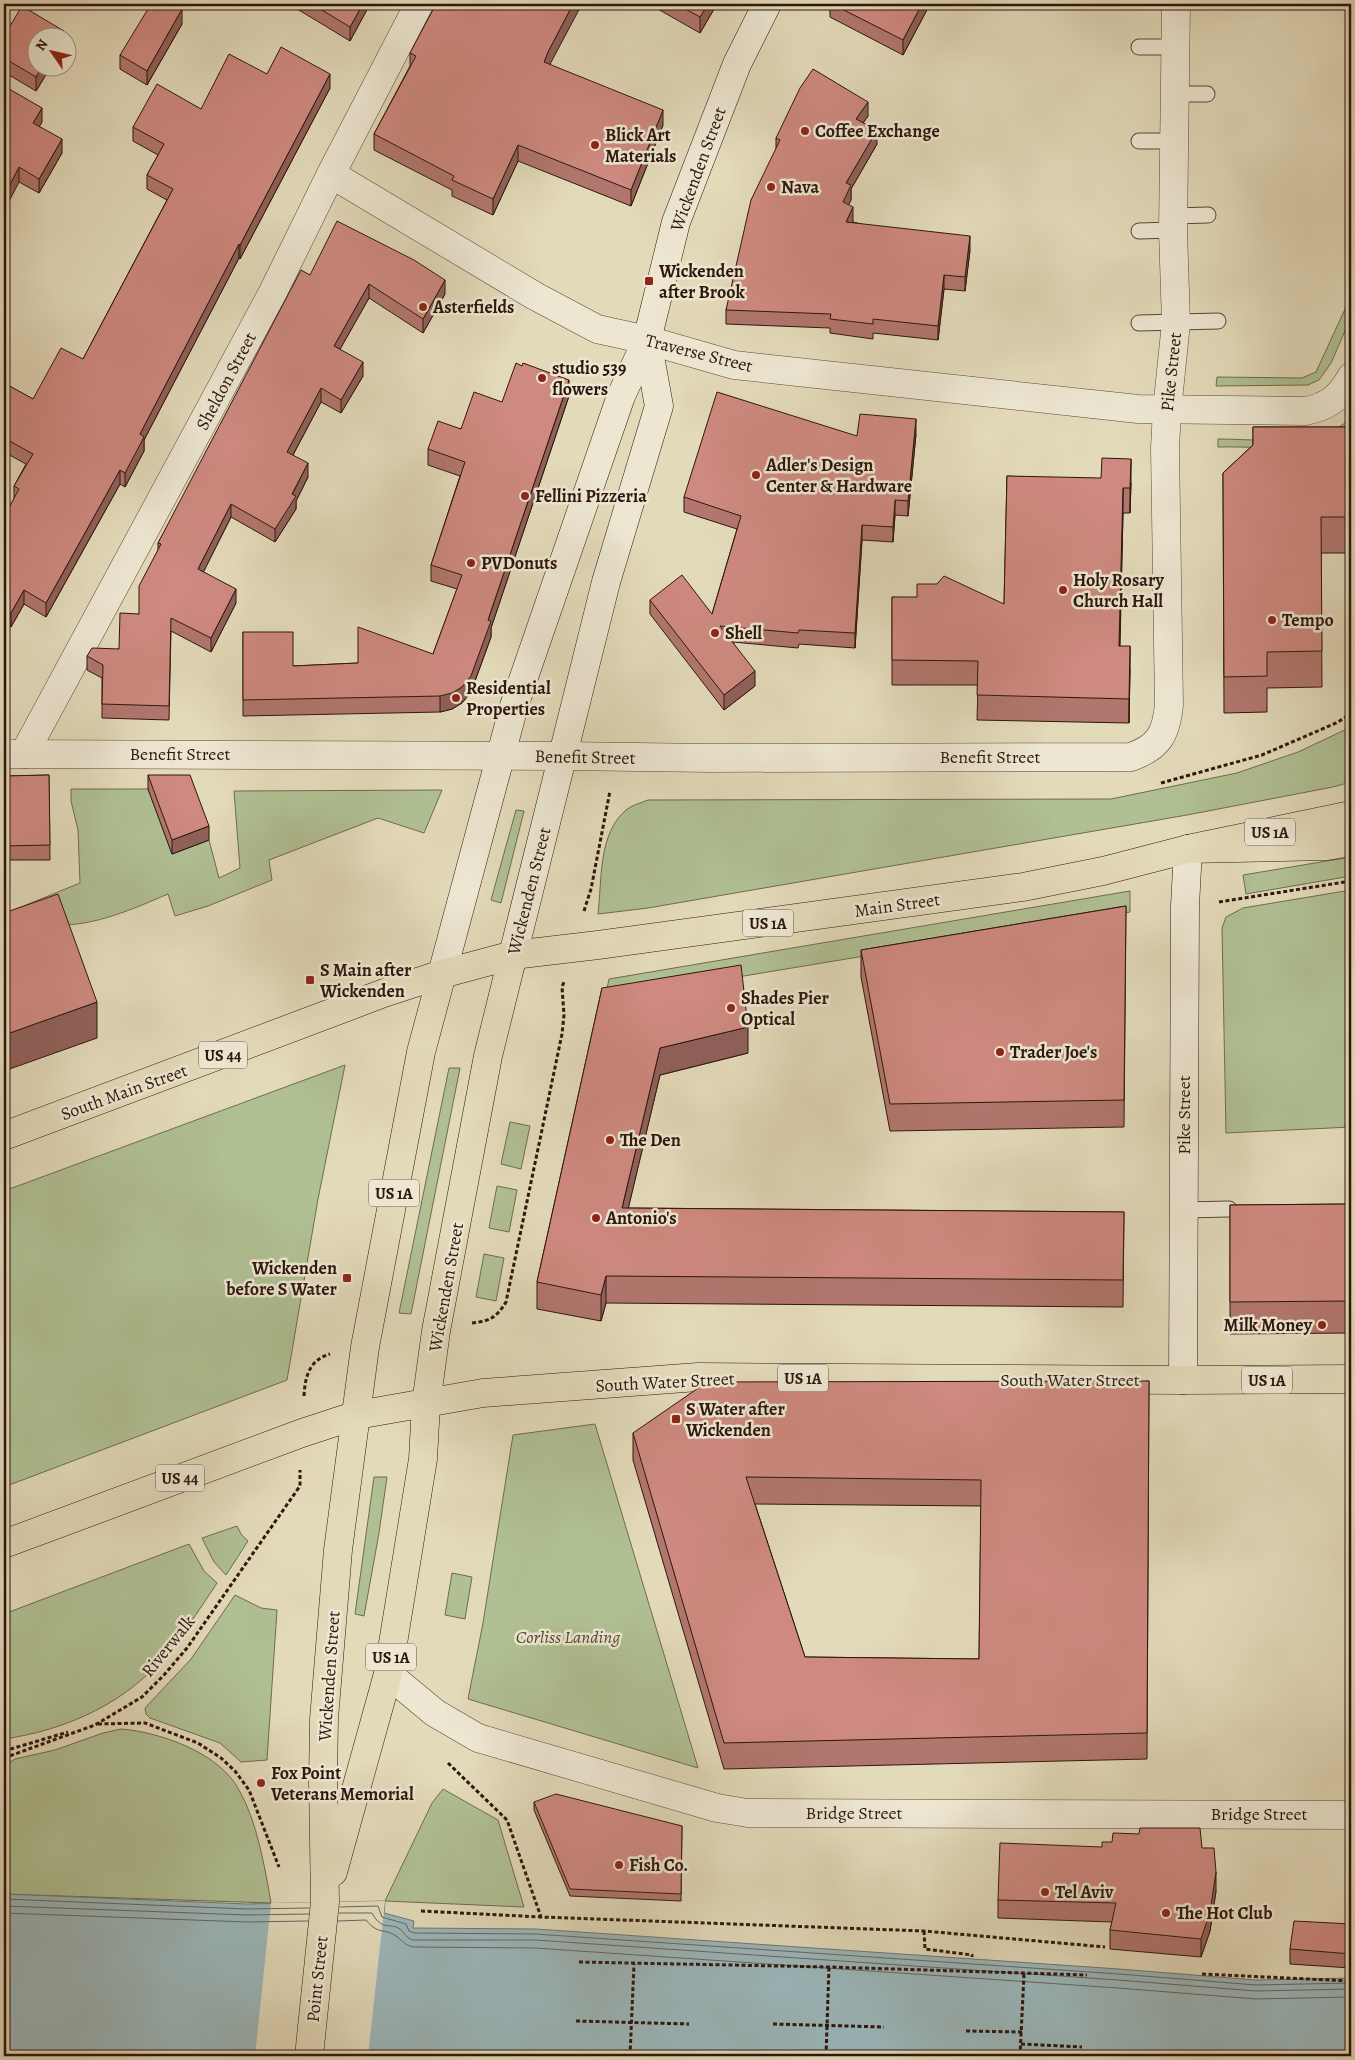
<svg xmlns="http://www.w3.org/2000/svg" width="1355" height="2060" viewBox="0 0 1355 2060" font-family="Alegreya,serif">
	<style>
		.green { fill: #b0c093; stroke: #6e6b50 }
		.water { fill: #9bb7bb; stroke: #6f7775 }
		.pier { fill: #e3daba }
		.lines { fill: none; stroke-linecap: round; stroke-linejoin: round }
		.shore { stroke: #646664; stroke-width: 1 }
		.service-casing { stroke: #5a4738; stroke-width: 17 }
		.minor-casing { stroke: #5a4738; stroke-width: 29 }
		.tertiary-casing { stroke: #5a4738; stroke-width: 29 }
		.secondary-casing { stroke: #2d160d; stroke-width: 29 }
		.primary-casing { stroke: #2d160d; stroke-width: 29 }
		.motorway-casing { stroke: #2d160d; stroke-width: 29 }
		.path { stroke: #2d160d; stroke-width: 3; stroke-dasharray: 4 2.5; stroke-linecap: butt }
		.service { stroke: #ede7d2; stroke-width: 15 }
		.minor { stroke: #ede7d2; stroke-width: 28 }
		.tertiary { stroke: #ede7d2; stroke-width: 28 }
		.secondary { stroke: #ede7d2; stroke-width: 28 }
		.primary { stroke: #e3daba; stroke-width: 28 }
		.motorway { stroke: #e3daba; stroke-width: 28 }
		.wall { fill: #b1766e; stroke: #2d160d; fill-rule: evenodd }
		.shaded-wall { fill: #90605a; stroke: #2d160d }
		.building { fill: #ce8980; stroke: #2d160d; fill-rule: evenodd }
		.poi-dot { fill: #8f2418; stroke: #ede7d2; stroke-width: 2 }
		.labels { text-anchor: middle; stroke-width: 5; stroke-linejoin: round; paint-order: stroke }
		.shield { fill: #ede7d2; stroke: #675548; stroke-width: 1 }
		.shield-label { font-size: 16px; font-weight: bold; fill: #2d160d }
		.poi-label { font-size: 18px; font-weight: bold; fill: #2d160d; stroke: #ede7d2; text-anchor: start }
		.street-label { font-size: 18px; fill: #2d160d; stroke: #ede7d2 }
		.park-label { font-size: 18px; font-style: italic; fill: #544935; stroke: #ede7d2 }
	</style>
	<rect width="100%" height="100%" fill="#e3daba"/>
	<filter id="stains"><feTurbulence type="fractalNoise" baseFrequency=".004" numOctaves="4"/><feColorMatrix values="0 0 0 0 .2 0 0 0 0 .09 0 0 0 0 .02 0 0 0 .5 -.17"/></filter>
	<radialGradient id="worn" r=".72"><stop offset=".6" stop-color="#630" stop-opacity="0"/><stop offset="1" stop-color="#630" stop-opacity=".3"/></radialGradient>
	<g class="green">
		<path d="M1351,296V317L1331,363L1319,380L1308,385L1216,386L1217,377L1302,378L1316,372Z"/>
		<path d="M1351,418V427C1314,454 1261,446 1218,447V439C1258,439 1320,448 1351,418Z"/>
		<path d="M1351,727V782L1333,787L1187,815L648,908L598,914C602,880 598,834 626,810C632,805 641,803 648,800L1111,799L1237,773L1298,752Z"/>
		<path d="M71,789H148L172,854L209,840L219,878L240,868L234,791L442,790L424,833L378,818L269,860L272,880L208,906L175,916L168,894C133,909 95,926 57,925C40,924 21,917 4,914L80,883L78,830L71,801Z"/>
		<path d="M516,810L524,811L501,903L491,900Z"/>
		<path d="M1351,857V876L1246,894L1243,875Z"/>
		<path d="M1351,890V1127L1226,1133L1222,928L1226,917L1243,908Z"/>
		<path d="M1130,891V912L605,999L609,979Z"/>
		<path d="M345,1065L318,1199L287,1380L4,1487V1191Z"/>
		<path d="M449,1068H460L411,1314L399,1313Z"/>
		<path d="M510,1122L530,1126L521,1169L501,1164Z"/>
		<path d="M497,1186L517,1190L509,1232L489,1228Z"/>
		<path d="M484,1254L504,1258L496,1301L476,1297Z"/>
		<path d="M595,1424L698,1768L468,1699L483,1623L513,1435Z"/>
		<path d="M374,1477H387L379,1533L364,1616L355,1614Z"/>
		<path d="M237,1526L241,1534L248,1541L226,1575L214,1562L202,1538Z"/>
		<path d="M189,1544L204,1571L217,1583C198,1612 179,1641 156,1666C116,1708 60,1731 4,1739V1614Z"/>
		<path d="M452,1573L472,1577L465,1619L445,1615Z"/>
		<path d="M235,1595L261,1608L277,1610L267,1760L241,1762L220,1743L150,1718L146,1714L145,1708L191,1659Z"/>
		<path d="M121,1729C160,1732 220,1753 239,1790C257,1821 265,1868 271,1903L4,1894V1766L15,1759L55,1750L103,1733Z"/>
		<path d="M443,1789L498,1820L524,1907L385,1901L432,1803Z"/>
	</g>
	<path class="water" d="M4,1894L247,1904L385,1901L384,1913L414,1921L413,1928L536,1929L1119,1969L1256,1980L1351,1978V2056H4Z"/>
	<path class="pier" d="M385,1901L368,2056H255L271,1903Z"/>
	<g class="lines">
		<g class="shore">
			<path d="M4,1899L247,1909L309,1908"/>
			<path d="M4,1906L247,1915L309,1914"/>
			<path d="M340,1907L378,1906L382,1917L406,1924L409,1931L414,1933L535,1934L1119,1974L1256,1985L1351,1983"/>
			<path d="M4,1913L247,1922L308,1921"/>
			<path d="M339,1913H372C383,1933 391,1921 401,1930C406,1934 406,1938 413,1940H535L1118,1980L1256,1991L1351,1989"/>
			<path d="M338,1921L366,1920C378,1935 384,1928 396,1936C402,1940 404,1945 413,1947L535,1948L1118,1988L1256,1999L1351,1997"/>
		</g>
		<defs>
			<g id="service">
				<path d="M1139,47H1176"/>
				<path d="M1174,94H1207"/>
				<path d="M1139,141H1173"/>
				<path d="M1174,216L1208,215"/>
				<path d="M1139,231L1173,230"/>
				<path d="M1139,323L1218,321"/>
				<path d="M1184,1210L1229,1209"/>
			</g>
			<g id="minor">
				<path d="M331,174L535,296L597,329L647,340L734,365L1138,409L1305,411C1327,407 1340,398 1351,377"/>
				<path d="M24,754L273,292L331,174L419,4"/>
				<path d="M562,756L711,758L1131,757C1159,747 1166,734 1169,705L1165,448L1167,410L1176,323L1173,230L1176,4"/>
			</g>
			<g id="tertiary">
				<path d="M4,754L562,756"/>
				<path d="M388,1674L435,1713L478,1738L717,1808L748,1813L1351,1815"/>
			</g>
			<g id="secondary">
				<path d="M513,955L606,582L659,406L647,340"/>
				<path d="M442,974L514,706L621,396L647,340L676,222L737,64L767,4"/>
				<path d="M1183,1380L1185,906L1188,849"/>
			</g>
			<g id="primary">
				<path d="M4,1136L384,993L442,974L513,955L598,945L1023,887L1103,871L1188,849L1327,846L1351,842"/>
				<path d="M4,1544L302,1433L357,1415L483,1393L698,1377L1183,1380L1351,1379"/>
				<path d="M333,1872L388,1674L423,1459L426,1404L436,1331L488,1056L513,955"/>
				<path d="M309,2056L325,1902L323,1781L324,1719L338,1550L365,1347L421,1052L442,974"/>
			</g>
			<path id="motorway" d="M1188,849L1351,815"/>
		</defs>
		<use href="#service" class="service-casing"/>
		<use href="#minor" class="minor-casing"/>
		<use href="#tertiary" class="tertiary-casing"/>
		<use href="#secondary" class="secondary-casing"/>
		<use href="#primary" class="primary-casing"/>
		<use href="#motorway" class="motorway-casing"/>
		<g class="path">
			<path d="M1161,783L1262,755L1336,723L1351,714"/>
			<path d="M1219,902L1351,881"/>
			<path d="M584,911L591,889L610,791"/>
			<path d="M472,1323C490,1321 497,1317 506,1302L562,1034L564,1015L562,987L564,982"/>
			<path d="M304,1396C305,1377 309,1360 330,1354"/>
			<path d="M98,1724L145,1723L198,1743L221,1758L235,1771L249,1790L279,1867"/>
			<path d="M4,1751L68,1732"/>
			<path d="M4,1758L95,1725L142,1697L164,1675L187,1648L300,1486V1470"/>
			<path d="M448,1763L507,1820L541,1917L924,1931L1105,1947"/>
			<path d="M421,1911L541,1917"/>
			<path d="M924,1931L925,1949L972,1955V1957"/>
			<path d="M579,1962L829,1967L1087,1975"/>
			<path d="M1202,1974L1351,1981"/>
			<path d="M576,2021L689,2024"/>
			<path d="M773,2024L884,2027"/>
			<path d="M966,2031L1022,2032"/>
			<path d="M1021,2044L1082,2047"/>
			<path d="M630,2056L634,1964"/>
			<path d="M826,2056L829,1967"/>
			<path d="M1020,2056L1024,1974"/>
		</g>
		<use href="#service" class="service"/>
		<use href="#minor" class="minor"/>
		<use href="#tertiary" class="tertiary"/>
		<use href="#secondary" class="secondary"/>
		<use href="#primary" class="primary"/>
		<use href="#motorway" class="motorway"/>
	</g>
	<g class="wall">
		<path d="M289,4H370L350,41Z"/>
		<path d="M649,4H717L700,33Z"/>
		<path d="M830,4H930L903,55L830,17Z"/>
		<path d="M182,24L147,85L120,69V55Z"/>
		<path d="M4,36L64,38L38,68H50L36,91L4,72Z"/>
		<path d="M410,53L550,65L663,125L631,206L518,161L493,215L452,196V190L374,150V134L410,66Z"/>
		<path d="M267,74L330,88L240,259L239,258L144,440V451L125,487L120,484L46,617L24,604L11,627L4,623V517L14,499V486L26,464L4,452V383L33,399L83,359L167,200L147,189V175L158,155L133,141V127L201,109Z"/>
		<path d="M4,86L42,122L39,126L62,153L39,193L19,182Z"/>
		<path d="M868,116L863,123L877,144L851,189V200L848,205L853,222L970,250L965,291L944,289L938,340L873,333V339L830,333V328L726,324V310L776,149V138Z"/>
		<path d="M310,275L445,294L423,333L369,298L340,349L363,376L341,413L321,402L293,455L308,477L296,501V509L275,542L231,517L203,572L236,603L211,652L171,631L169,720L102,718V678L87,670V656L119,649L139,614L158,550V543Z"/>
		<path d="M569,396L491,628V637L471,692L462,703L452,709L440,712L243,716V632L293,666L358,663L433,654L457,589L431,581V565L460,476L428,465V449L502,402Z"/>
		<path d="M1253,427H1351V553H1321L1322,687L1267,688V712L1224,713L1223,473L1253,445Z"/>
		<path d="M916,434L908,516L895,515L893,542L862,540L855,648L799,644L798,648L733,642L755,686L724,710L650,614V600L712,614L737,529L684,512V497L857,436Z"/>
		<path d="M1007,476L1131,483L1130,513H1123L1120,646L1130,670L1129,723L977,720L978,685H892V597L1004,604Z"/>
		<path d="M49,775L50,860H4V776Z"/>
		<path d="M148,775L209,840L172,854L148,789Z"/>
		<path d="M1126,906L1124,1127L890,1131L861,977V950Z"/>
		<path d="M602,988L748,1053L660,1075L628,1208L1124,1212L1123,1307L606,1303L601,1321L537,1309V1282Z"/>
		<path d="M1351,1204V1333L1230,1334V1205Z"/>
		<path d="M1149,1381L1147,1759L724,1769L633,1460V1433ZM755,1504L981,1506L979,1659L805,1657Z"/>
		<path d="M534,1802L682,1826L681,1901L570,1896L534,1810Z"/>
		<path d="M1102,1847L1202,1848L1216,1891L1210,1931L1201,1957L1110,1949V1930L1112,1922L998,1918V1900Z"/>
		<path d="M1351,1924V1968L1290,1964V1949Z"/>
	</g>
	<g class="shaded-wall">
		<path d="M363,4H370L350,41V27Z"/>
		<path d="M573,4H582L548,68L544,62L548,52Z"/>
		<path d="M708,4H717L700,33V17Z"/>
		<path d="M922,4H930L903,55V40Z"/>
		<path d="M182,9V24L147,85V71Z"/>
		<path d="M64,31V38H60Z"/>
		<path d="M41,68H50L36,91V77Z"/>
		<path d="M330,74V88L240,259V245Z"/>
		<path d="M868,102V116L856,133V119Z"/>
		<path d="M42,108V122L33,137V123Z"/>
		<path d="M663,110V125L631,206V190Z"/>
		<path d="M877,130V144L851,189V200L843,217V202L846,183Z"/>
		<path d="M62,139V153L39,193V179Z"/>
		<path d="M518,145V161L493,215V199Z"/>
		<path d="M19,167V182L4,211V196Z"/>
		<path d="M853,207V222L846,236V222Z"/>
		<path d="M970,236V250L965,291V277Z"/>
		<path d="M239,244V258L144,440V451L125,487V473L140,434Z"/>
		<path d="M944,275V289L938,340V326Z"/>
		<path d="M445,280V294L423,333V319Z"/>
		<path d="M369,284V298L334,360V346Z"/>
		<path d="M363,362V376L341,413V400Z"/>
		<path d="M569,380V396L491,628V637L471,692L462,703L452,709L440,712V696L488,620Z"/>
		<path d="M321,388V402L287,466V452Z"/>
		<path d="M916,419V434L908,516V501Z"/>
		<path d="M1131,459V483L1130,513V488Z"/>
		<path d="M308,463V477L296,501V509L275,542V529Z"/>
		<path d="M120,470V484L46,617V603Z"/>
		<path d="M1123,488V513L1119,670V646Z"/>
		<path d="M895,500V515L893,542V527Z"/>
		<path d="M231,504V517L198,583V569Z"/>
		<path d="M862,525V540L855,648V633Z"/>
		<path d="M236,589V603L211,652V638Z"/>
		<path d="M24,590V604L11,627V613Z"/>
		<path d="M1130,646V670L1129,723V699Z"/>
		<path d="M755,671V686L724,710V695Z"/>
		<path d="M209,826V840L172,854V840Z"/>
		<path d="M97,1002V1038L4,1071V1035Z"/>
		<path d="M748,1027V1053L660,1075L622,1235V1208L660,1048Z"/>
		<path d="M606,1276V1303L601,1321V1295Z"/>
		<path d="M1216,1872V1891L1210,1931L1201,1957V1939Z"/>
	</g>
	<g class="building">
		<path d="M151,4H172L182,9L147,71L120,55Z"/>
		<path d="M312,4H363L350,27Z"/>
		<path d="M436,4H438L441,5L442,4H573L548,52L544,62L663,110L631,190L518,145L493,199L452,180L454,176L374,134L416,56L410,53Z"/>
		<path d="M676,4H708L700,17Z"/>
		<path d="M832,4H922L903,40Z"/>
		<path d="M22,6L64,31L60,38H38V68H41L36,77L4,58V36Z"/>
		<path d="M281,47L330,74L240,245L239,244L140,434L144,437L125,473L120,470L46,603L24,590L11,613L4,609V517L19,489L14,486L33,454L4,438V383L33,399L61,348L83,359L173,189L147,175L164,144L133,127L157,84L201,109L229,54L267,74Z"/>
		<path d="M813,69L868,102L856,119L877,130L846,183L851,185L843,202L853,207L846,222L970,236L965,277L944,275L938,326L873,319V324L830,319L831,314L726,310L751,200L780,140L776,138L800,88Z"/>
		<path d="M4,86L42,108L33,123L62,139L39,179L19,167L4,196Z"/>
		<path d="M337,221L414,260L445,280L423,319L369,284L334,346L363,362L341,400L321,388L287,452L308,463L292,494L296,496L275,529L231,504L198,569L236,589L211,638L171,618L169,706L102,704L103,665L87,656L92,648L119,649L120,613L139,614V586L161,544L158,543L301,270L310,275Z"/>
		<path d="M516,363L522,366L523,363L569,380L488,620L491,621L471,676L462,687L452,693L440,696L243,700V632H293V666L358,663V627L433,654L462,575L431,565L465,462L428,449L438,421L461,429L474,392L502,402Z"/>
		<path d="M717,392L857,436L860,414L916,419L908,501L895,500L893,527L862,525L855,633L799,630L798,633L720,626L755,671L724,695L650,600L682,575L712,614L741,516L684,497Z"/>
		<path d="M1253,427H1351V517H1321L1322,651L1267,652V676L1224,677L1223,473L1253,445Z"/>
		<path d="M1102,458L1131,459L1130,488H1123L1119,646H1130L1129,699L977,695L978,661L892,660V597H917V584H937L944,576L1004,604L1007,476L1101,478Z"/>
		<path d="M49,775L50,845L4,846V776Z"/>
		<path d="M148,775H190L209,826L172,840Z"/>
		<path d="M58,894L97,1002L4,1035V913Z"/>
		<path d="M1126,906L1124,1100L890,1104L861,950Z"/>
		<path d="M741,965L748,1027L660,1048L622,1208L1124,1212L1123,1280L606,1276L601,1295L537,1282L602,988Z"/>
		<path d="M1351,1204V1301L1230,1302V1205Z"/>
		<path d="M1149,1381L1147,1733L724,1743L633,1433L707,1382ZM746,1477L981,1480L979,1659L805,1657Z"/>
		<path d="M556,1794L682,1826L681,1894L570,1889L534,1802Z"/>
		<path d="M1140,1828H1200L1202,1848H1214L1216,1872L1210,1912L1201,1939L1110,1930L1116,1903L998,1900L1000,1843L1102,1847V1842H1112L1113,1833L1139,1834Z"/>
		<path d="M1294,1921L1351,1924V1954L1290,1949Z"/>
	</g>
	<g class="poi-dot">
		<circle cx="805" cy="131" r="5"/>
		<circle cx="595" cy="145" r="5"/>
		<circle cx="771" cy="187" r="5"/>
		<rect x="644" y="276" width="10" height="10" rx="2.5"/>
		<circle cx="423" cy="307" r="5"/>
		<circle cx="542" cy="378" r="5"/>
		<circle cx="756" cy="475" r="5"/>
		<circle cx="525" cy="496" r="5"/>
		<circle cx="471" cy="563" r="5"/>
		<circle cx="1063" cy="590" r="5"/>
		<circle cx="1272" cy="620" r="5"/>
		<circle cx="715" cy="633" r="5"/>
		<circle cx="456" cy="698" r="5"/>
		<rect x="305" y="975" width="10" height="10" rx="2.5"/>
		<circle cx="731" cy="1008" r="5"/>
		<circle cx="1000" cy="1052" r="5"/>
		<circle cx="610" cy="1140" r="5"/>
		<circle cx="596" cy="1218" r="5"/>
		<rect x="342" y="1273" width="10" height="10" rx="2.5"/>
		<circle cx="1322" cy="1325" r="5"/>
		<rect x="671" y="1414" width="10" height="10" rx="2.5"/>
		<circle cx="261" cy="1783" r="5"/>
		<circle cx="619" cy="1865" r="5"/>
		<circle cx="1045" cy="1892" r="5"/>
		<circle cx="1166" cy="1913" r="5"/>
	</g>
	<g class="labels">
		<g class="shield">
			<rect x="1245" y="818.5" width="50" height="27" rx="4"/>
			<rect x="743" y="909.5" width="50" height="27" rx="4"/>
			<rect x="199" y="1041.5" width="48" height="27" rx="4"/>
			<rect x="369" y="1179.5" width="50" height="27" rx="4"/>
			<rect x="778" y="1364.5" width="50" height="27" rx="4"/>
			<rect x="1242" y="1366.5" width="50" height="27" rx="4"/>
			<rect x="156" y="1464.5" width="48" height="27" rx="4"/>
			<rect x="366" y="1643.5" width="50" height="27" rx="4"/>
		</g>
		<g class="shield-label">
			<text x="1270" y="838">US 1A</text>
			<text x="768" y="929">US 1A</text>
			<text x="223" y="1061">US 44</text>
			<text x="394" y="1199">US 1A</text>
			<text x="803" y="1384">US 1A</text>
			<text x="1267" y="1386">US 1A</text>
			<text x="180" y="1484">US 44</text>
			<text x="391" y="1663">US 1A</text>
		</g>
		<g class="poi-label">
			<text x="815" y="137">Coffee Exchange</text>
			<text x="605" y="141">Blick Art<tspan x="605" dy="21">Materials</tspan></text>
			<text x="781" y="193">Nava</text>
			<text x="659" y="277">Wickenden<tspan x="659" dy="21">after Brook</tspan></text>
			<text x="433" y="313">Asterfields</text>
			<text x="552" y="374">studio 539<tspan x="552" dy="21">flowers</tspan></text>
			<text x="766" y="471">Adler's Design<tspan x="766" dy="21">Center &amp; Hardware</tspan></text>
			<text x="535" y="502">Fellini Pizzeria</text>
			<text x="481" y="569">PVDonuts</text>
			<text x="1073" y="586">Holy Rosary<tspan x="1073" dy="21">Church Hall</tspan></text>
			<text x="1282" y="626">Tempo</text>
			<text x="725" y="639">Shell</text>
			<text x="466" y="694">Residential<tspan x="466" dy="21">Properties</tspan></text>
			<text x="320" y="976">S Main after<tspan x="320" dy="21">Wickenden</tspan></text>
			<text x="741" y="1004">Shades Pier<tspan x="741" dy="21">Optical</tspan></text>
			<text x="1010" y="1058">Trader Joe's</text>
			<text x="620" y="1146">The Den</text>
			<text x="606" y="1224">Antonio's</text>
			<text x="337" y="1274" text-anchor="end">Wickenden<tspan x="337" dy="21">before S Water</tspan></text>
			<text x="1312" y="1331" text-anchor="end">Milk Money</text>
			<text x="686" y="1415">S Water after<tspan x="686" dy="21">Wickenden</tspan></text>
			<text x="271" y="1779">Fox Point<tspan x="271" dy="21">Veterans Memorial</tspan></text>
			<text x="629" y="1871">Fish Co.</text>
			<text x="1055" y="1898">Tel Aviv</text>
			<text x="1176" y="1919">The Hot Club</text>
		</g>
		<g class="street-label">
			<text transform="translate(698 169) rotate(-70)" y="6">Wickenden Street</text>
			<text transform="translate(699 353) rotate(14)" y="6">Traverse Street</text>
			<text transform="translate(1171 372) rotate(-84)" y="6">Pike Street</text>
			<text transform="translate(226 381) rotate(-62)" y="6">Sheldon Street</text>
			<text x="180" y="760">Benefit Street</text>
			<text transform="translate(585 757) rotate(1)" y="6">Benefit Street</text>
			<text x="990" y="763">Benefit Street</text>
			<text transform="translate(529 891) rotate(-76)" y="6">Wickenden Street</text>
			<text transform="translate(897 905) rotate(-8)" y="6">Main Street</text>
			<text transform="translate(124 1092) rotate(-20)" y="6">South Main Street</text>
			<text transform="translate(1184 1115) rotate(-90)" y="6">Pike Street</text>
			<text transform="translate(446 1287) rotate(-80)" y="6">Wickenden Street</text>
			<text x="1070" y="1386">South Water Street</text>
			<text transform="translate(665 1382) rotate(-3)" y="6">South Water Street</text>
			<text transform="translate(168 1646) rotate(-51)" y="6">Riverwalk</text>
			<text transform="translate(329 1676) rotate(-86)" y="6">Wickenden Street</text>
			<text x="854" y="1819">Bridge Street</text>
			<text x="1259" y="1820">Bridge Street</text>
			<text transform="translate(317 1979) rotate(-84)" y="6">Point Street</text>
		</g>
		<g class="park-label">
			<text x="568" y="1643">Corliss Landing</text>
		</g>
	</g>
	<rect width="1355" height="2060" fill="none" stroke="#e3daba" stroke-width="20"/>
	<rect x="5" y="5" width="1345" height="2050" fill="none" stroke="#2d160d" stroke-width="2.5"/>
	<rect x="10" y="10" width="1335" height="2040" fill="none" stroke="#2d160d"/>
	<g transform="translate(52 52) rotate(304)"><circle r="24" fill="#ede7d2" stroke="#a09383"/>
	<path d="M0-4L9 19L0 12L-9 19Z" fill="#8f2418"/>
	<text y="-8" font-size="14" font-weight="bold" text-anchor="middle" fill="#2d160d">N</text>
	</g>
	<rect width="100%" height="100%" filter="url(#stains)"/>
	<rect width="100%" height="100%" fill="url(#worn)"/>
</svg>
